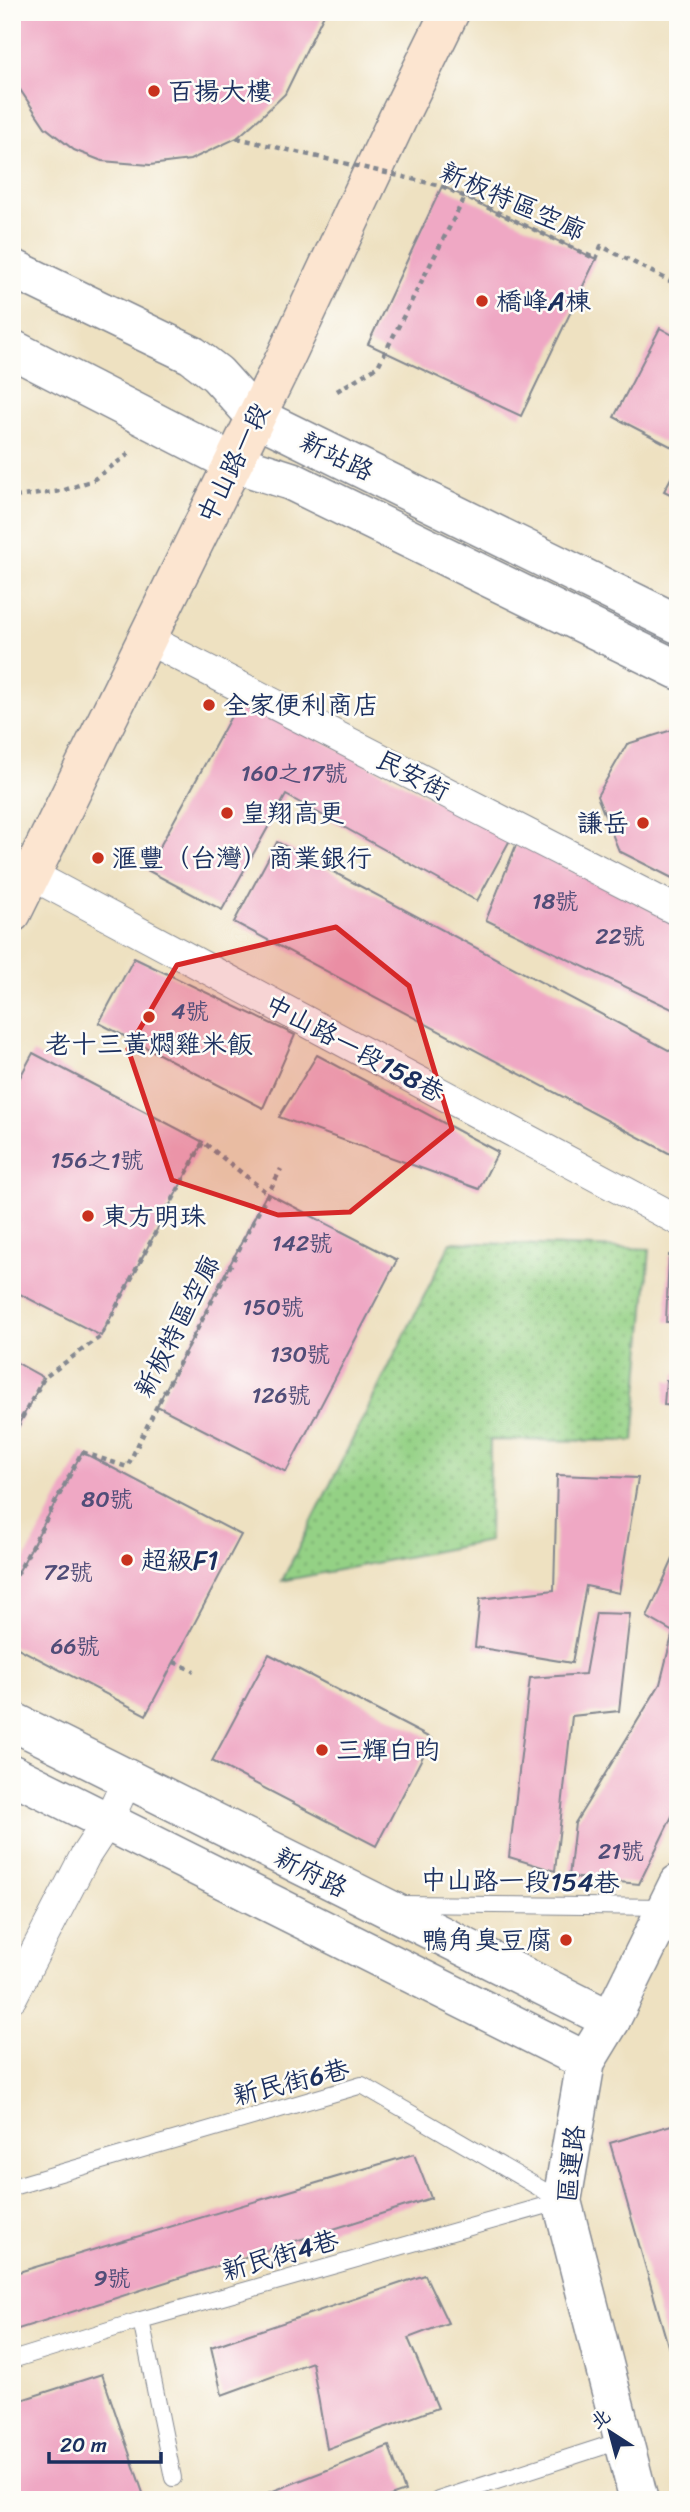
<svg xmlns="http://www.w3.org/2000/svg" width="690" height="2512" viewBox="0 0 690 2512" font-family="Sriracha,'LXGW WenKai TC',sans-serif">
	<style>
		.green { fill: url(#green-dots); stroke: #588072; stroke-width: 2 }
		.building { fill: #efa8c4 }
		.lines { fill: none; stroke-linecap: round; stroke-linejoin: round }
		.service-casing { stroke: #848890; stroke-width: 18 }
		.minor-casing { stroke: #848890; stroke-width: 32 }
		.tertiary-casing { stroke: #848890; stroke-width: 41 }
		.secondary-casing { stroke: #848890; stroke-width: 41 }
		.path { stroke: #848890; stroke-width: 4.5; stroke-dasharray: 5 5; stroke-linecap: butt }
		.service { stroke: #fff; stroke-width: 16 }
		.minor { stroke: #fff; stroke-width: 30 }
		.tertiary { stroke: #fff; stroke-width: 38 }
		.secondary { stroke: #fce5d0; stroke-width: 38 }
		.path-bridge { stroke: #848890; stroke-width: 4.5; stroke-dasharray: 5 5; stroke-linecap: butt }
		.marked { fill: #d62828; fill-opacity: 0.2; stroke: #d62828; stroke-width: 5; stroke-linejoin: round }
		.poi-dot { fill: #c8321e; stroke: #fdfcf7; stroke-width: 2.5 }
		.labels { text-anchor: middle; stroke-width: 5; stroke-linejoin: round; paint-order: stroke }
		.number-label { font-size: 23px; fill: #504d78 }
		.poi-label { font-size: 26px; fill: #1b2f5e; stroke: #fdfcf7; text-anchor: start }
		.street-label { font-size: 26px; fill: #1b2f5e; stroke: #fdfcf7 }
	</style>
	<defs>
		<pattern id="green-dots" width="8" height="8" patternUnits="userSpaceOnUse" patternTransform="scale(1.75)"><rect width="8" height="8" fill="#94d185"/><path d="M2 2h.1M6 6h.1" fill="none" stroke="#78aa70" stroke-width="1.8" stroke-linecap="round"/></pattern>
	</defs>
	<rect width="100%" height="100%" fill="#fdfcf7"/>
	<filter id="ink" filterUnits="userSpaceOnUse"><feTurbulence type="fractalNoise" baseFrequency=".0143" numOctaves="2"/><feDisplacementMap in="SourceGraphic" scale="14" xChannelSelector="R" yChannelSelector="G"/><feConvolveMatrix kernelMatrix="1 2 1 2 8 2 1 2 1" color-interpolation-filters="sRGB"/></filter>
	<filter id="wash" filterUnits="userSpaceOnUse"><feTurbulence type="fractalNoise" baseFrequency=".00686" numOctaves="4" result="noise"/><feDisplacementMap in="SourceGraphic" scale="28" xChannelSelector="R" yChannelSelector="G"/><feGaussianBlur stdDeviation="1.57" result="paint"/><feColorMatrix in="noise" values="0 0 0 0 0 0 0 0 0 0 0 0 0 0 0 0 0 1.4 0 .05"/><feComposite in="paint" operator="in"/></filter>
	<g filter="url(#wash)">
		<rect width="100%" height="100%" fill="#eee1c1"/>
		<path class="green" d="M451,1242L650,1249L634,1441L490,1440L489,1541L282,1581Z"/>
		<g id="blocks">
			<g class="building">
				<path d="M12,12H325L285,94L262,116L237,138L190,160L150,165L102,161L74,150L45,127L19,88L12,69Z"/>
				<path d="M442,186L596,259L521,416L368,344Z"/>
				<path d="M660,328L678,338V450L614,417Z"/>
				<path d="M678,465V498L664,491Z"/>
				<path d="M241,698L510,840L477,901L286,795L222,910L147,870Z"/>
				<path d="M678,728V881L619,851L597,796L627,744Z"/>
				<path d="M277,842L678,1055V1158L234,922Z"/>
				<path d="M517,843L678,923V1012L486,920Z"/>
				<path d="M134,958L295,1035L263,1108L99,1023Z"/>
				<path d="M33,1053L203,1142L101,1336L12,1290V1092Z"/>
				<path d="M317,1055L498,1152L479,1189L279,1117Z"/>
				<path d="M267,1193L397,1260L286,1472L157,1406Z"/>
				<path d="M669,1255L678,1258V1322H666Z"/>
				<path d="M12,1360L44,1378L12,1436Z"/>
				<path d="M675,1373L678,1374V1406L664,1405L666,1380L674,1382Z"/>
				<path d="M82,1452L241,1535L146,1715L12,1645V1584Z"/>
				<path d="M557,1475L638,1478L619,1593L586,1586L572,1663L475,1647L480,1599L554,1590Z"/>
				<path d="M678,1548V1804L639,1884L569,1877L575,1823L660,1684L673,1632L647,1617Z"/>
				<path d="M596,1613L630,1614L619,1711L572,1716L555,1871L509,1857L530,1678L585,1674Z"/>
				<path d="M269,1654L432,1739L376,1846L212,1761Z"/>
				<path d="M678,2123V2376L677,2377L610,2143Z"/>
				<path d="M414,2154L431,2198L12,2331V2274Z"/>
				<path d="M425,2275L448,2323L408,2338L438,2408L327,2449L312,2362L222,2395L211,2347Z"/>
				<path d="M102,2374L144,2496L133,2500H12V2403Z"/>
				<path d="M389,2446L405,2491L379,2500H250Z"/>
			</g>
		</g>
	</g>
	<g filter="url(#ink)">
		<use href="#blocks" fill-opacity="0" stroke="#848890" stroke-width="2"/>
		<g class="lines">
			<defs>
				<g id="service">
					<path d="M401,1904L666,1907"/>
					<path d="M12,2187L362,2085L562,2201"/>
					<path d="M141,2320L173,2478"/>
					<path d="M12,2360L141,2320L562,2201"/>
					<path d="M438,2500L623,2440"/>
				</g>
				<g id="minor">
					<path d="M147,639L678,911"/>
					<path d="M32,875L678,1220"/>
					<path d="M12,1997L85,1856L108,1821L128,1777"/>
				</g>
				<g id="tertiary">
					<path d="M12,268L192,355L217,374L255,416L678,624"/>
					<path d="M12,349L234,463L291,481L678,670"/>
					<path d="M12,1721L611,2020"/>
					<path d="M12,1774L586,2061"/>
					<path d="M639,2500L562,2201L586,2061L611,2020L678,1884"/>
				</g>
				<path id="secondary" d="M12,913L285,358L399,116L450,12"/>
			</defs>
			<use href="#service" class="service-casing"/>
			<use href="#minor" class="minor-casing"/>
			<use href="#tertiary" class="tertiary-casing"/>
			<use href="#secondary" class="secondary-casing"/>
			<g class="path">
				<path d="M442,186L596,259L601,246L678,285"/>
				<path d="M337,391L378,366L465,197"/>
				<path d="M15,497L62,491L93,480L130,453"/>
				<path d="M12,1436L44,1378L101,1336L203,1142L267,1193"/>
				<path d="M12,1584L82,1452L127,1467L157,1406L281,1169"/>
				<path d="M174,1662L194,1671"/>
			</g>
			<use href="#service" class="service"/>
			<use href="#minor" class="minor"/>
			<use href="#tertiary" class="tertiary"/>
			<use href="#secondary" class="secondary"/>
			<path class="path-bridge" d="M237,138L442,186"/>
		</g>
	</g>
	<path class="marked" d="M336,927L409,986L452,1129L350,1212L278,1215L172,1180L128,1049L177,965Z"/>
	<g class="poi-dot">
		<circle cx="154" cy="91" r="7"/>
		<circle cx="482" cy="301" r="7"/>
		<circle cx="209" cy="705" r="7"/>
		<circle cx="227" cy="813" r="7"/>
		<circle cx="643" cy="823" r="7"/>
		<circle cx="98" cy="858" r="7"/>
		<circle cx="149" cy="1017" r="7"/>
		<circle cx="88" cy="1216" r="7"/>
		<circle cx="127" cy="1560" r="7"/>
		<circle cx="322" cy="1750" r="7"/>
		<circle cx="566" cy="1940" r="7"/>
	</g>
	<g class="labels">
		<g class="number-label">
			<text x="294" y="781">160之17號</text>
			<text x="555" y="909">18號</text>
			<text x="620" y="944">22號</text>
			<text x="190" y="1019">4號</text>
			<text x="97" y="1168">156之1號</text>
			<text x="302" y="1251">142號</text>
			<text x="273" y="1315">150號</text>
			<text x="300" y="1362">130號</text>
			<text x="281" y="1403">126號</text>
			<text x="107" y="1507">80號</text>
			<text x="68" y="1580">72號</text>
			<text x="75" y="1654">66號</text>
			<text x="621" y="1859">21號</text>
			<text x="112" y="2286">9號</text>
		</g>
		<g class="poi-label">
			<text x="168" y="100">百揚大樓</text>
			<text x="496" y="310">橋峰A棟</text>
			<text x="223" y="714">全家便利商店</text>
			<text x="241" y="822">皇翔高更</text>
			<text x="629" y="832" text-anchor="end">謙岳</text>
			<text x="112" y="867">滙豐（台灣）商業銀行</text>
			<text x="149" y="1053" text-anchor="middle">老十三黃燜雞米飯</text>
			<text x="102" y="1225">東方明珠</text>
			<text x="141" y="1569">超級F1</text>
			<text x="336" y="1759">三輝白昀</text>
			<text x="552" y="1949" text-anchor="end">鴨角臭豆腐</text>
		</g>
		<g class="street-label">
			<text transform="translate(513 201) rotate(24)" y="9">新板特區空廊</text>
			<text transform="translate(337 456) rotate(26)" y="9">新站路</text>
			<text transform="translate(233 463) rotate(-64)" y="9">中山路一段</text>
			<text transform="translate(413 775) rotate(27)" y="9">民安街</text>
			<text transform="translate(355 1048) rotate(28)" y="9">中山路一段158巷</text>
			<text transform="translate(177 1326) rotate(-63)" y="9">新板特區空廊</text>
			<text transform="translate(311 1872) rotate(27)" y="9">新府路</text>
			<text transform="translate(520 1881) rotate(1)" y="9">中山路一段154巷</text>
			<text transform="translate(291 2082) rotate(-14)" y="9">新民街6巷</text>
			<text transform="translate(571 2164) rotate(-84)" y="9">區運路</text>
			<text transform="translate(280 2255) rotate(-16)" y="9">新民街4巷</text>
		</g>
	</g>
	<rect width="690" height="2512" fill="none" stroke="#fdfcf7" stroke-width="42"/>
	<g transform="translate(610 2432) rotate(324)" stroke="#fdfcf7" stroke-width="5" paint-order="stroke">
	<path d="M0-5L12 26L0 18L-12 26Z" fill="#1b2f5e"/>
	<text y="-10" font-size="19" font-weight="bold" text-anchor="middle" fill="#1b2f5e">北</text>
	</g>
	<path d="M49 2452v10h112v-10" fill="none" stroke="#1b2f5e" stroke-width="3.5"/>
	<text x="60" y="2452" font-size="21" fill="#1b2f5e" stroke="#fdfcf7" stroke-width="5" paint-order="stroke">20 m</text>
</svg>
